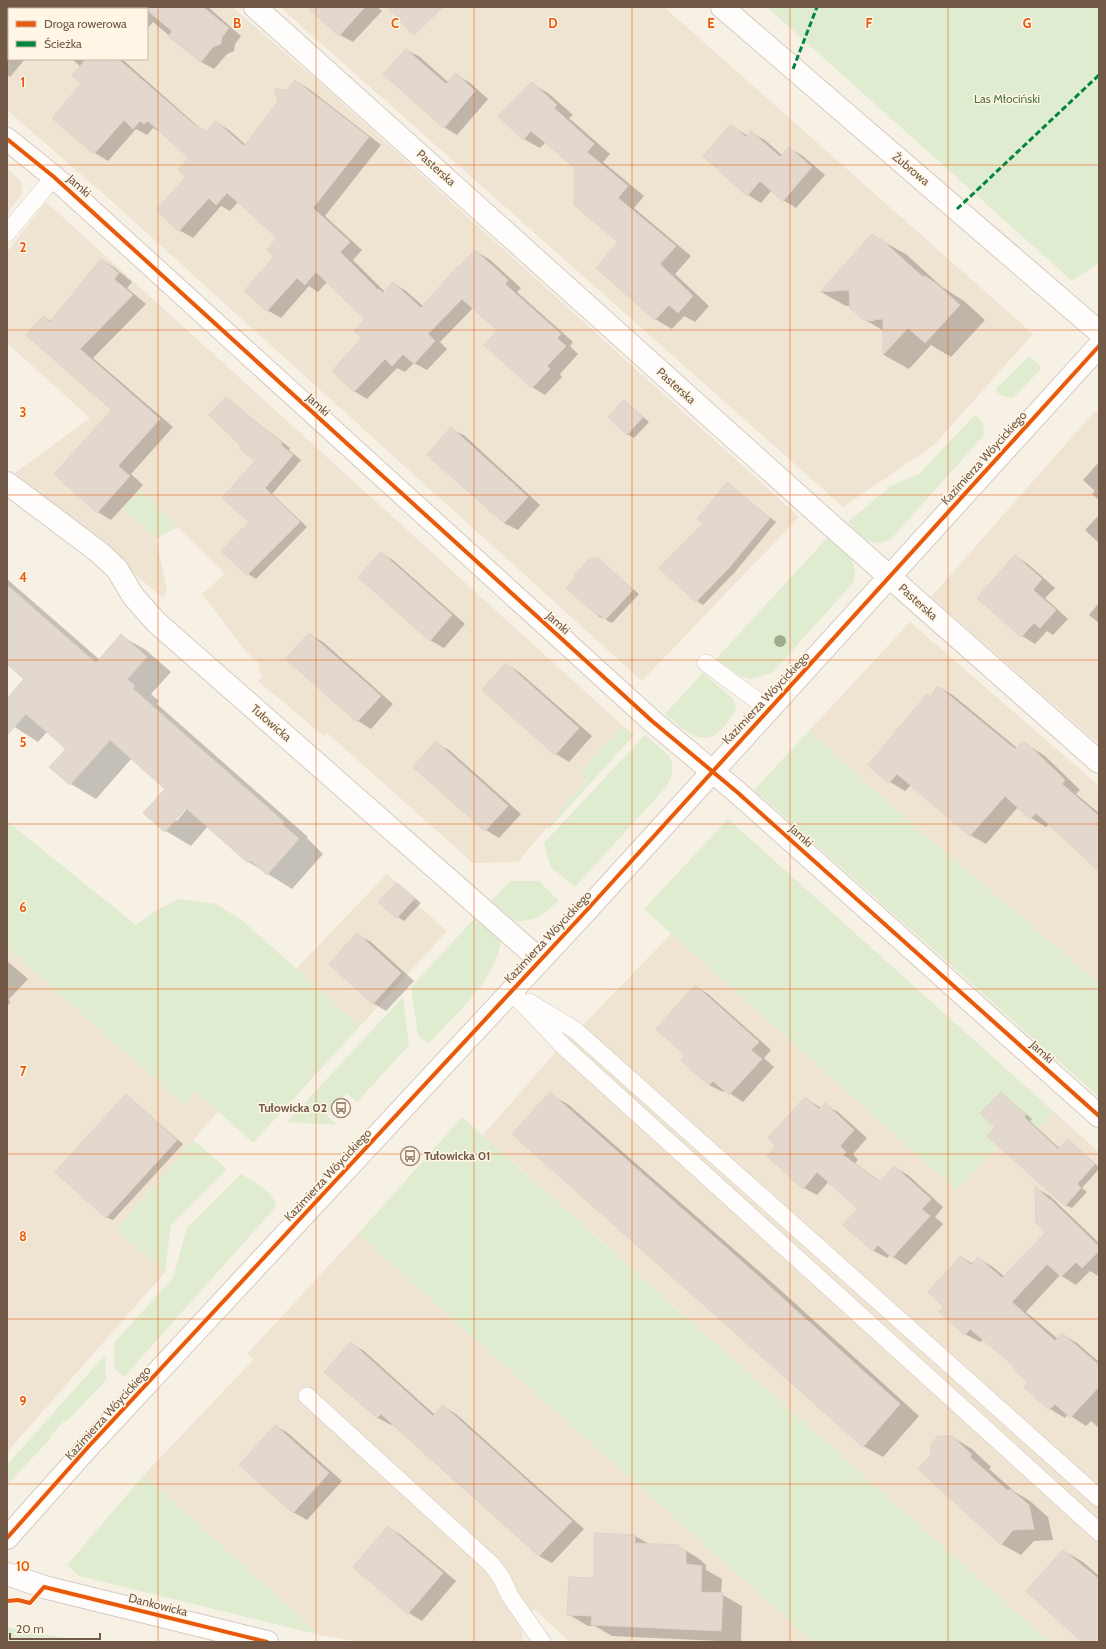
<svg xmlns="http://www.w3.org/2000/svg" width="1106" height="1649" viewBox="0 0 1106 1649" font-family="Cabin,sans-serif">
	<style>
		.residential { fill: #efe3d2; fill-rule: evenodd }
		.green { fill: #e0ecd0 }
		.shadow { fill: #0003; fill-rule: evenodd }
		.building { fill: #e2d8cd; stroke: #ded3c8 }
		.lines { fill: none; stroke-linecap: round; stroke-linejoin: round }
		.service-casing { stroke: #d4cbc1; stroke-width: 18 }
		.minor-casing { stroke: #d4cbc1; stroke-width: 24 }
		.tertiary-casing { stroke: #d4cbc1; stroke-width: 24 }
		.service { stroke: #fefdfb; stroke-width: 17 }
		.minor { stroke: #fefdfb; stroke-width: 22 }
		.tertiary { stroke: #fefdfb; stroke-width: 22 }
		.quiet { stroke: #00873e; stroke-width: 3; stroke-dasharray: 6 3; stroke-linecap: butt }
		.cycleway-casing { stroke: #fff6e5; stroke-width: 6 }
		.cycleway { stroke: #e8590c; stroke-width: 4 }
		.tree { fill: #9aae8a }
		.grid { fill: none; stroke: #e8590c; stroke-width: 1; stroke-opacity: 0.55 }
		.labels { text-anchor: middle; stroke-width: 3; stroke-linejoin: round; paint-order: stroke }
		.park-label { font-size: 12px; fill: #4e7840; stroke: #fff6e5 }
		.street-label { font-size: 12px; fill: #725847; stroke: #fff6e5 }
		.poi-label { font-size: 12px; font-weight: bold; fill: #725847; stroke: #fff6e5; text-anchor: end }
		.grid-label { font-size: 13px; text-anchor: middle; font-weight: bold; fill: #e8590c; stroke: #fff6e5; stroke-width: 3; stroke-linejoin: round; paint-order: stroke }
	</style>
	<rect width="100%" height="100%" fill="#f6f0e5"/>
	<g class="residential">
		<path d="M7,7H232L321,84L799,517L642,681L107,197L7,110ZM9,9H147V59H9Z"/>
		<path d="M280,7H664L1033,334L934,445L843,507Z"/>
		<path d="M7,168L21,181L22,194L7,213Z"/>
		<path d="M46,202L623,726L580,772L588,778L518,862L473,863L326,732L324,736L258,681L263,676L258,668L259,664L245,650L202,594L225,574L141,490L123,509L156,539L167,591L163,598L15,473L90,418L7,343V252Z"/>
		<path d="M1099,411V744L931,597L1094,412Z"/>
		<path d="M910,622L1099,786V983L918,829L809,731Z"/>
		<path d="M387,874L415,898L413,901L447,931L360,1026L296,969Z"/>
		<path d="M671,934L956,1190L998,1146L1037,1129L1054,1112L1099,1152V1642H1050L483,1135L575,1030L587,1021Z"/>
		<path d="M7,947L184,1105L196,1091L218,1111L116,1230L165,1272L7,1452Z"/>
		<path d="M358,1234L634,1482L813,1642H570L534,1609L518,1625L522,1630L523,1642H387L348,1640L320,1635L144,1475L254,1359L247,1354Z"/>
	</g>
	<g class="green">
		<path d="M767,7H1099V263L1072,281Z"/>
		<path d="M1029,356L1042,368L1013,398L1002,396L995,390Z"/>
		<path d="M975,415C983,421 984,425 984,435L891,539C869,550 862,536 848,522L892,485L919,474Z"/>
		<path d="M141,490L178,527L156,539L123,509Z"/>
		<path d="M828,537C844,552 862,560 852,584L772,673L750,679L741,676L716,659Z"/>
		<path d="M703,673L733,699L737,708C731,716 725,727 717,733C699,748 678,724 665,714Z"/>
		<path d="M623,726L634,735L549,829L547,827L588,779L580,772Z"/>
		<path d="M809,731L918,829L1099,983V1097L754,790Z"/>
		<path d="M645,735C666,754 682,758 666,787L575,887L551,867L544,843Z"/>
		<path d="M728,819L1054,1112L1011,1156L998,1146L956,1190L644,909Z"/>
		<path d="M7,821L136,925L157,910L179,899L216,904L243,921L360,1026L253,1143L196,1091L184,1105L7,947Z"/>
		<path d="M510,881H539L559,901L537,918L517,922L491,901Z"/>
		<path d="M476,917L501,942C493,984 456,1013 428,1044L418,1035L411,987Z"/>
		<path d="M403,997L409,1045L357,1102L347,1093L326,1115L337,1125L287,1122Z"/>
		<path d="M462,1117L1050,1642H813L358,1234Z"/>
		<path d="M193,1140L227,1169L171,1225L165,1272L116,1230Z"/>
		<path d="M241,1174C254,1182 270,1189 276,1204L273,1210L124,1377L115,1369L114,1343L173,1278L187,1228Z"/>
		<path d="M105,1355L106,1380L66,1422L64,1421L50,1437L51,1438L7,1485V1465Z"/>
		<path d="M144,1475L320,1635L79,1576L67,1565Z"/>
		<path d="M7,1627L87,1642H7Z"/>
	</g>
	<g class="shadow">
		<path d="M7,7H208L241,36L235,44L234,51L227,54L214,69L201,62L153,22L147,29V9H9V59H25L10,77L7,75Z"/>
		<path d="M308,7H377L382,11L353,42L340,35Z"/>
		<path d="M407,50L420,57L449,83L456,75L469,82L488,99L457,135L444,127Z"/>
		<path d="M72,59H122L202,130L208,132L216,122L229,130L246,145L296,81L309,89L381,145L325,216L362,250L353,260L385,292L393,283L406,291L423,306L475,251L489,259L521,288L517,292L573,342L570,346L578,354L560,374L562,377L545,395L532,387L498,330L473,308L440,342L447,349L427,370L414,363L405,372L397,368L367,399L354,391L367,319L327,282L318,292L309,286L281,318L267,310L279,238L239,201L230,211L221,206L193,238L179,230L190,158L159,130L158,131L153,128L147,135L136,129L108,161L95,153L53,118L83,84L81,67Z"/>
		<path d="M532,84L548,93L573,115L569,118L610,154L603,162L644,196L634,208L691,256L675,274L709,306L695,322L684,316L672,329L655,319L620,242L575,167L546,142L540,148L524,139Z"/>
		<path d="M732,126L748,136L751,133L765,140L783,156L789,148L803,156L825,175L796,208L783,200L772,190L761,203L748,195L704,156Z"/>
		<path d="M872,235L907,255L942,287L964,301L985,320L951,357L931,345L909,369L884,355V331L864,319L851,306H846L821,292ZM866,319H871L875,321H870Z"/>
		<path d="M102,260L115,268L132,282L127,288L146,304L93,358L173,427L131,474L143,485L111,520L98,512L113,410L43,317L51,321Z"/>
		<path d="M226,398L290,448L289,450L301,460L272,494L307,527L256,579L248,574L223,550L250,522L256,461L242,446Z"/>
		<path d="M624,401L649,422L634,438L627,434Z"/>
		<path d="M452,429L465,436L540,505L518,530L504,523L428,455Z"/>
		<path d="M1099,462V500L1092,494L1095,491L1083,480Z"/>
		<path d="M727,484L776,522L735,572L703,605L697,601L704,524Z"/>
		<path d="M1099,515V543L1085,530Z"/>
		<path d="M381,553L394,561L465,624L444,648L430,640Z"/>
		<path d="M1015,556L1028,564L1055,588L1045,598L1068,619L1053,635L1047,631L1035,644L1022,636L978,598Z"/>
		<path d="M597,559L639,594L612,623L598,616Z"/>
		<path d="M7,579L100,660L121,636L146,650L171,672L151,694L159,701L157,704L308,837L307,838L323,854L292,889L249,862L208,826L191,846L166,831L145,813L166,789L132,758L96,799L71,784L51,767L67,749L47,732L38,742L7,722V700L26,679L7,663ZM189,804L190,805L177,821L175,820Z"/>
		<path d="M1099,603V623L1089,615Z"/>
		<path d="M309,634L323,642L393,704L371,729L358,721L287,659Z"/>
		<path d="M506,664L519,672L592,736L569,762L556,754Z"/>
		<path d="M939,687L954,696L1017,748L1023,742L1045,756L1080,790L1076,794L1099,813V868L1049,824L1046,827L1031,818L1018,807L986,844L970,835L911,785L905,791L890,782L869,765Z"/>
		<path d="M436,743L449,750L521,814L499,838L486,830L414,767Z"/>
		<path d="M398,884L421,903L404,921L398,917Z"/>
		<path d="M357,935L371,942L414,981L386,1011L373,1003Z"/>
		<path d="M7,961L28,979L9,999L10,1003L7,1006Z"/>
		<path d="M695,986L708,994L771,1050L764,1058L774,1067L743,1102L725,1090L723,1092L709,1085L686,1055Z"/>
		<path d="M1001,1093L1032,1119L1030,1121L1060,1149L1068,1140L1099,1167V1169L1082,1188L1087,1192L1072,1208L1065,1205L997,1127Z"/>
		<path d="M550,1094L569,1105L776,1286L919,1416L883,1457L863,1446Z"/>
		<path d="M127,1096L183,1144L113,1220L106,1217Z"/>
		<path d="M805,1098L821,1108L825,1105L838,1112L867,1138L853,1154L858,1160L855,1163L881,1182L894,1167L908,1175L943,1207L935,1217L943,1224L906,1265L890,1255L887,1258L874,1251L845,1225L859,1209L829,1181L817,1195L804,1188L768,1156L777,1146Z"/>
		<path d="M1036,1188L1050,1196L1099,1243V1246L1050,1199V1202L1099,1249V1274L1098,1276L1090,1271L1076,1285L1060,1275L1026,1312L1058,1339L1062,1334L1077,1343L1099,1362V1428L1091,1421L1086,1426L1068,1414L1065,1418L1050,1409L1030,1382L1015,1366L984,1339L980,1342L965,1334L945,1307L961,1257L973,1264L978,1258L993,1267L1005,1277L1047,1232Z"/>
		<path d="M351,1343L364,1351L435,1415L443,1406L456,1414L584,1529L552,1563L539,1556L392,1424L391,1425L378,1418L326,1371Z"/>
		<path d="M276,1426L289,1434L342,1481L307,1520L293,1512Z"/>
		<path d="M952,1437L972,1449L991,1467L989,1469L1015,1492L1030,1501L1048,1517L1053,1540L1034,1541L1021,1555L1001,1544Z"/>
		<path d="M388,1527L401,1535L456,1581L422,1621L409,1613L354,1567Z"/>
		<path d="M596,1534L635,1536L651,1545L678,1546L698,1558L706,1565V1570L722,1579L721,1594L742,1606L741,1642L612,1636L595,1626H588L568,1614L594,1579Z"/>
		<path d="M1064,1551L1083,1562L1099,1576V1642H1083Z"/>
	</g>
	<g class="building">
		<path d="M143,7H203L229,28L222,37L221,44L213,47L201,62L168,36L172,31Z"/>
		<path d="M307,7H365L339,36Z"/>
		<path d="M387,7H443L414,35Z"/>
		<path d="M406,49L446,84L456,73L475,91L444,128L383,74Z"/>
		<path d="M86,59H118L197,127L198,126L201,129L202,128L206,132L216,121L244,146L278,102L275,89L287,90L295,80L369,137L313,208L350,242L340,252L378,290L379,289L383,293L393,282L421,308L458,266L459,267L475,250L508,280L505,284L561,334L557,338L566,346L547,366L550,369L532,388L484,345L497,330L462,299L428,334L435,341L414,364L403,354L392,366L385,359L354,392L332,371L362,338L354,331L365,319L316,272L305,285L297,278L267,311L244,291L274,257L267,250L277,238L250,213L227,193L216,205L209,198L179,231L156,210L186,177L178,170L189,158L148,121L144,124L140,121L133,129L124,120L94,154L52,118L81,84L72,75Z"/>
		<path d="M532,82L557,105L554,108L594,144L587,152L628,186L618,198L676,246L660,264L693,296L678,313L669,305L655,320L596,268L618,242L574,205V167L531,131L523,140L498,116Z"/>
		<path d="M731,124L746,137L751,131L780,157L789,147L812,167L783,201L760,181L747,196L703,156Z"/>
		<path d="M872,234L879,240L881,239L923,277L925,276L938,285L960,305L925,343L908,328L883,355V319L864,320L850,308L849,290L820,292Z"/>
		<path d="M101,259L119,273L114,279L133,295L80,349L160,419L118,466L130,476L97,513L54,474L112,410L26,335L43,316L50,322Z"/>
		<path d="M226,397L282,443L281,445L293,455L265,488L300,522L247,575L221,551L249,522L222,498L255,461L239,448L241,446L209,415Z"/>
		<path d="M624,400L643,417L627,435L608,417Z"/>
		<path d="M451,427L528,497L504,523L427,455Z"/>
		<path d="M727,482L770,518L729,568L696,602L659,568L703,524L697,519Z"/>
		<path d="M381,552L452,615L430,641L358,577Z"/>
		<path d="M1015,555L1042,579L1033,590L1056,610L1040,628L1034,623L1021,637L977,598Z"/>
		<path d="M591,557L594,560L597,557L633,590L605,620L599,614L598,616L566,588L576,577L574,576Z"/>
		<path d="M7,585L96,663L121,634L147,657L127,679L135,686L133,689L284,822L282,824L299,839L267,875L250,860L248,863L186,808L165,832L143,813L165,789L110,740L70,785L49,767L66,749L26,714L7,735V699L24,679L7,664Z"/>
		<path d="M309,633L381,696L357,722L286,659Z"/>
		<path d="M506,663L579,728L555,755L482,690Z"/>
		<path d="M938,686L1015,749L1023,741L1030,746L1065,780L1062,784L1099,816V871L1036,813L1030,819L1005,796L970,836L897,774L889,783L868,765L927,694L930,697Z"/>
		<path d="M436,741L508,806L485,831L413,767Z"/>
		<path d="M397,883L415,898L397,918L378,902Z"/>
		<path d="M357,933L401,973L373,1004L329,964Z"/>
		<path d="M695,985L759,1042L751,1050L762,1059L729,1095L713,1081L709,1085L696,1074L681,1060L685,1055L656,1029Z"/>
		<path d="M550,1092L756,1274L900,1404L863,1447L512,1134Z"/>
		<path d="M1001,1092L1026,1115L1024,1117L1058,1149L1068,1139L1095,1164L1077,1184L1081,1188L1065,1206L987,1136L995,1127L980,1113Z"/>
		<path d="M126,1094L177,1140L106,1218L55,1172Z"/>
		<path d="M805,1097L819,1109L825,1103L854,1130L840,1146L846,1152L843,1155L880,1182L894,1166L931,1199L922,1209L930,1216L892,1258L878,1245L873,1251L843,1225L858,1209L817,1172L803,1189L767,1156L776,1146L768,1138Z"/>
		<path d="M1035,1186L1099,1247V1251L1082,1268L1076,1262L1061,1277L1047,1264L1012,1302L1055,1341L1062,1333L1099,1365V1387L1070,1418L1055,1404L1049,1410L1024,1387L1028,1382L1012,1368L1014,1366L970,1329L965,1335L939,1312L944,1307L928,1292L961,1256L971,1265L978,1257L1002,1278L1046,1232L1036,1223Z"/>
		<path d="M351,1342L433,1416L443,1405L572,1521L539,1556L381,1414L377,1418L324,1372Z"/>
		<path d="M275,1425L329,1473L293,1513L239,1465Z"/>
		<path d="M938,1436H952L972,1455L970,1457L1008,1491L1010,1489L1029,1505L1034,1529L1013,1530L1001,1545L918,1469L931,1455V1445Z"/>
		<path d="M388,1526L443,1573L408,1614L353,1567Z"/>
		<path d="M595,1533L635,1535V1543L678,1545L686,1552V1564L702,1566L701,1592L723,1593L721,1631L591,1625L592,1616L567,1615L569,1577L594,1578Z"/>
		<path d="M1063,1550L1099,1579V1642H1082L1026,1591Z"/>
	</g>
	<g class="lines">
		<defs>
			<g id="service">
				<path d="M7,233L54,177"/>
				<path d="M706,663L770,710"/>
				<path d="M512,992L563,1046L1099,1532"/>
				<path d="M529,1002L575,1030L1099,1498"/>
				<path d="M307,1396L491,1564L501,1577L510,1596L542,1642"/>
			</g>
			<g id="minor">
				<path d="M255,7L832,526L1099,762"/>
				<path d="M722,7L1099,332"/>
				<path d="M7,139L54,177L652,721L737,792L1099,1116"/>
				<path d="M7,483L100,553L117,569L133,596L156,622L540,960"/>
				<path d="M7,1574L44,1587L267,1642"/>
			</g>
			<path id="tertiary" d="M7,1538L89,1446L586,911L1099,346"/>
		</defs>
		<use href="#service" class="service-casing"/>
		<use href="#minor" class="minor-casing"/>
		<use href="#tertiary" class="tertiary-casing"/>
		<use href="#service" class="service"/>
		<use href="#minor" class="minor"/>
		<use href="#tertiary" class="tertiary"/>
		<g class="quiet">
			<path d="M793,69L817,7"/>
			<path d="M957,209L1099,75"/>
		</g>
		<defs>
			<g id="cycleway">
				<path d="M7,139L54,177L652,721L737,792L1099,1116"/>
				<path d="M7,1538L89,1446L586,911L1099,346"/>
				<path d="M7,1601L18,1600L30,1603L44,1587L267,1642"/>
			</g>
		</defs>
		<use href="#cycleway" class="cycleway-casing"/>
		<use href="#cycleway" class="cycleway"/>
	</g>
	<circle class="tree" cx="780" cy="641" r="6"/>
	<path class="grid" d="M158,7V1642M316,7V1642M474,7V1642M632,7V1642M790,7V1642M948,7V1642M7,165H1099M7,330H1099M7,495H1099M7,660H1099M7,824H1099M7,989H1099M7,1154H1099M7,1319H1099M7,1484H1099"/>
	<defs>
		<symbol id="bus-ring" viewBox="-11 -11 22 22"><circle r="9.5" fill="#fff6e5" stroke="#a08d7e" stroke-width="1.5"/><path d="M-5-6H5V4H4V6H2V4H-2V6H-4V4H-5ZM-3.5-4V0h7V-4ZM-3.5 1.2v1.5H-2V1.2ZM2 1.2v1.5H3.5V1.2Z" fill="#a08d7e"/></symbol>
	</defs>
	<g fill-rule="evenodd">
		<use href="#bus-ring" x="330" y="1097" width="22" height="22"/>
		<use href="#bus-ring" x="399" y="1145" width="22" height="22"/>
	</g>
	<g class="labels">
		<g class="park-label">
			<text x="1007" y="103">Las Młociński</text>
		</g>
		<g class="street-label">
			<text transform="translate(436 168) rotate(42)" y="4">Pasterska</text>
			<text transform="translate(911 169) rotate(40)" y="4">Żubrowa</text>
			<text transform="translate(79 186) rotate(42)" y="4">Jamki</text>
			<text transform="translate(676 386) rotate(42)" y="4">Pasterska</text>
			<text transform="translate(318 405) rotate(42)" y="4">Jamki</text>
			<text transform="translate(984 458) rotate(-48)" y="4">Kazimierza Wóycickiego</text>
			<text transform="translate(918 602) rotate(42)" y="4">Pasterska</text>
			<text transform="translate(558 623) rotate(42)" y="4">Jamki</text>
			<text transform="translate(766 698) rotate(-47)" y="4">Kazimierza Wóycickiego</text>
			<text transform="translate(271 723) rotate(41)" y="4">Tułowicka</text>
			<text transform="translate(801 836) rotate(42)" y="4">Jamki</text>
			<text transform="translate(548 937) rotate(-47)" y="4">Kazimierza Wóycickiego</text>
			<text transform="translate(1042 1052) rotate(42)" y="4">Jamki</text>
			<text transform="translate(328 1175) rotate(-47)" y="4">Kazimierza Wóycickiego</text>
			<text transform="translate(108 1413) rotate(-48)" y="4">Kazimierza Wóycickiego</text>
			<text transform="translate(158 1605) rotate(14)" y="4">Dankowicka</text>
		</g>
		<g class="poi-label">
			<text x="327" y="1112">Tułowicka 02</text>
			<text x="424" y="1160" text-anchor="start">Tułowicka 01</text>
		</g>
	</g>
	<g class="grid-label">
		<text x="237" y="28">B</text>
		<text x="395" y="28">C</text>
		<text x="553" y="28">D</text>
		<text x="711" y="28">E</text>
		<text x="869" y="28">F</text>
		<text x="1027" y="28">G</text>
		<text x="23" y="87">1</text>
		<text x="23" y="252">2</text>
		<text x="23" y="417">3</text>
		<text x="23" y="582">4</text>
		<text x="23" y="747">5</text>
		<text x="23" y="912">6</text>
		<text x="23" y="1076">7</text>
		<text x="23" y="1241">8</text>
		<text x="23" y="1406">9</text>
		<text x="23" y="1571">10</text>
	</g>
	<rect width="1106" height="1649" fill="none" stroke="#725847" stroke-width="16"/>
	<rect x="8" y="8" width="140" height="52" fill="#fff6e5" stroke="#c7b7a6"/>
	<rect x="16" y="21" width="20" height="6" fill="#e8590c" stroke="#c7b7a6"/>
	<text x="44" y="28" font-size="12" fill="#725847">Droga rowerowa</text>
	<rect x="16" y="41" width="20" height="6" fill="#00873e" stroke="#c7b7a6"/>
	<text x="44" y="48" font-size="12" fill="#725847">Ścieżka</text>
	<path d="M10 1633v6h90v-6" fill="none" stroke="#725847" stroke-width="2"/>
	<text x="16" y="1633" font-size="12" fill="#725847" stroke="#fff6e5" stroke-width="3" paint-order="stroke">20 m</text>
</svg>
